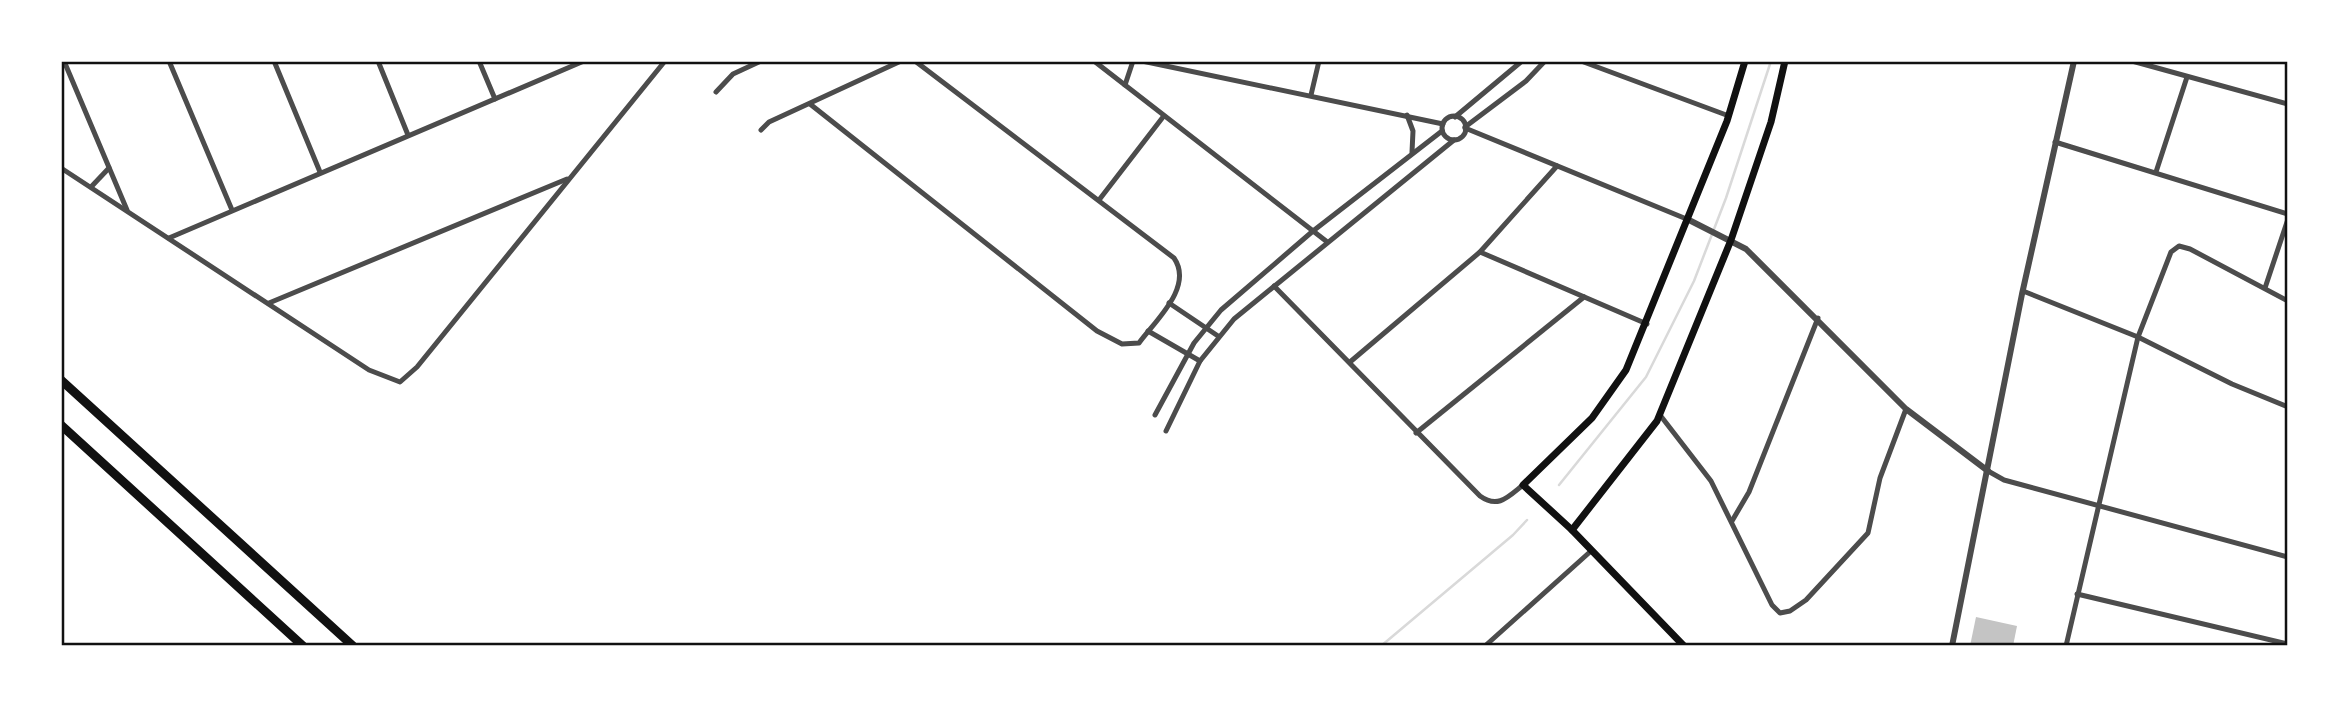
<svg xmlns="http://www.w3.org/2000/svg" width="2349" height="707" viewBox="0 0 2349 707" font-family="'Open Sans',sans-serif">
	<style>
		.lines { fill: none; stroke-linecap: round; stroke-linejoin: round }
		.stream { stroke: #d9d9d9; stroke-width: 2.5 }
		.building { fill: #c4c4c4 }
		.minor { stroke: #4c4c4c; stroke-width: 5 }
		.tertiary { stroke: #4c4c4c; stroke-width: 6 }
		.secondary { stroke: #111; stroke-width: 7 }
		.motorway { stroke: #111; stroke-width: 9 }
		.neatline { fill: none; stroke: #111; stroke-width: 2.5 }
	</style>
	<rect width="100%" height="100%" fill="#fff"/>
	<g class="lines">
		<g class="stream">
			<path d="M1559,485L1646,377L1694,281L1726,198L1771,61"/>
			<path d="M1381,646L1513,535L1527,520"/>
		</g>
	</g>
	<path class="building" d="M1976,617L2017,626L2013,646H1970Z"/>
	<g class="lines">
		<g class="minor">
			<path d="M64,61L127,210"/>
			<path d="M169,61L232,210"/>
			<path d="M274,61L320,172"/>
			<path d="M378,61L408,135"/>
			<path d="M479,61L495,99"/>
			<path d="M1094,61L1326,241"/>
			<path d="M1142,61L1443,124"/>
			<path d="M1581,61L1729,116"/>
			<path d="M2132,61L2288,104"/>
			<path d="M1125,85L1133,61"/>
			<path d="M716,92L733,74L761,61"/>
			<path d="M1311,95L1319,61"/>
			<path d="M810,104L1097,331L1122,344L1139,343C1155,321 1194,287 1174,258L915,61"/>
			<path d="M1407,115L1413,131L1412,152"/>
			<circle cx="1454" cy="128" r="12"/>
			<path d="M1455,117L1522,61"/>
			<path d="M1465,127L1526,81L1545,61"/>
			<path d="M1465,128L1689,220"/>
			<path d="M761,130L769,122L901,61"/>
			<path d="M2055,142L2288,214"/>
			<path d="M61,168L369,370L400,382L417,367L665,61"/>
			<path d="M2156,172L2187,77"/>
			<path d="M91,187L109,168"/>
			<path d="M1099,200L1163,117"/>
			<path d="M169,238L584,61"/>
			<path d="M1480,252L1647,324"/>
			<path d="M1274,286L1480,496C1498,509 1508,497 1523,485"/>
			<path d="M2265,288L2288,219"/>
			<path d="M2023,291L2138,337L2232,384L2288,407"/>
			<path d="M269,303L567,179"/>
			<path d="M1169,303L1218,336"/>
			<path d="M1148,331L1200,361"/>
			<path d="M1350,362L1480,252L1557,166"/>
			<path d="M1155,415L1194,343L1221,310L1313,231L1442,131"/>
			<path d="M1660,415L1711,481L1772,605L1780,613L1790,611L1806,600L1868,533L1880,478L1906,409"/>
			<path d="M1166,431L1200,361L1234,319L1454,140"/>
			<path d="M1416,433L1584,297"/>
			<path d="M1988,471L2004,480L2288,557"/>
			<path d="M1732,521L1749,492L1818,318"/>
			<path d="M2077,594L2288,644"/>
			<path d="M1485,646L1591,551"/>
			<path d="M2066,646L2138,337L2171,252L2179,246L2190,249L2288,301"/>
		</g>
		<g class="tertiary">
			<path d="M1689,220L1746,249L1906,409L1988,471"/>
			<path d="M1952,646L2022,294L2074,61"/>
		</g>
		<g class="secondary">
			<path d="M1572,530L1657,421L1731,240L1771,122L1785,61"/>
			<path d="M1684,646L1572,530L1523,485L1592,418L1626,370L1727,121L1745,61"/>
		</g>
		<g class="motorway">
			<path d="M61,380L353,646"/>
			<path d="M61,425L303,646"/>
		</g>
	</g>
	<rect width="2349" height="707" fill="none" stroke="#ffffff" stroke-width="126"/>
	<rect x="63" y="63" width="2223" height="581" class="neatline"/>
</svg>
